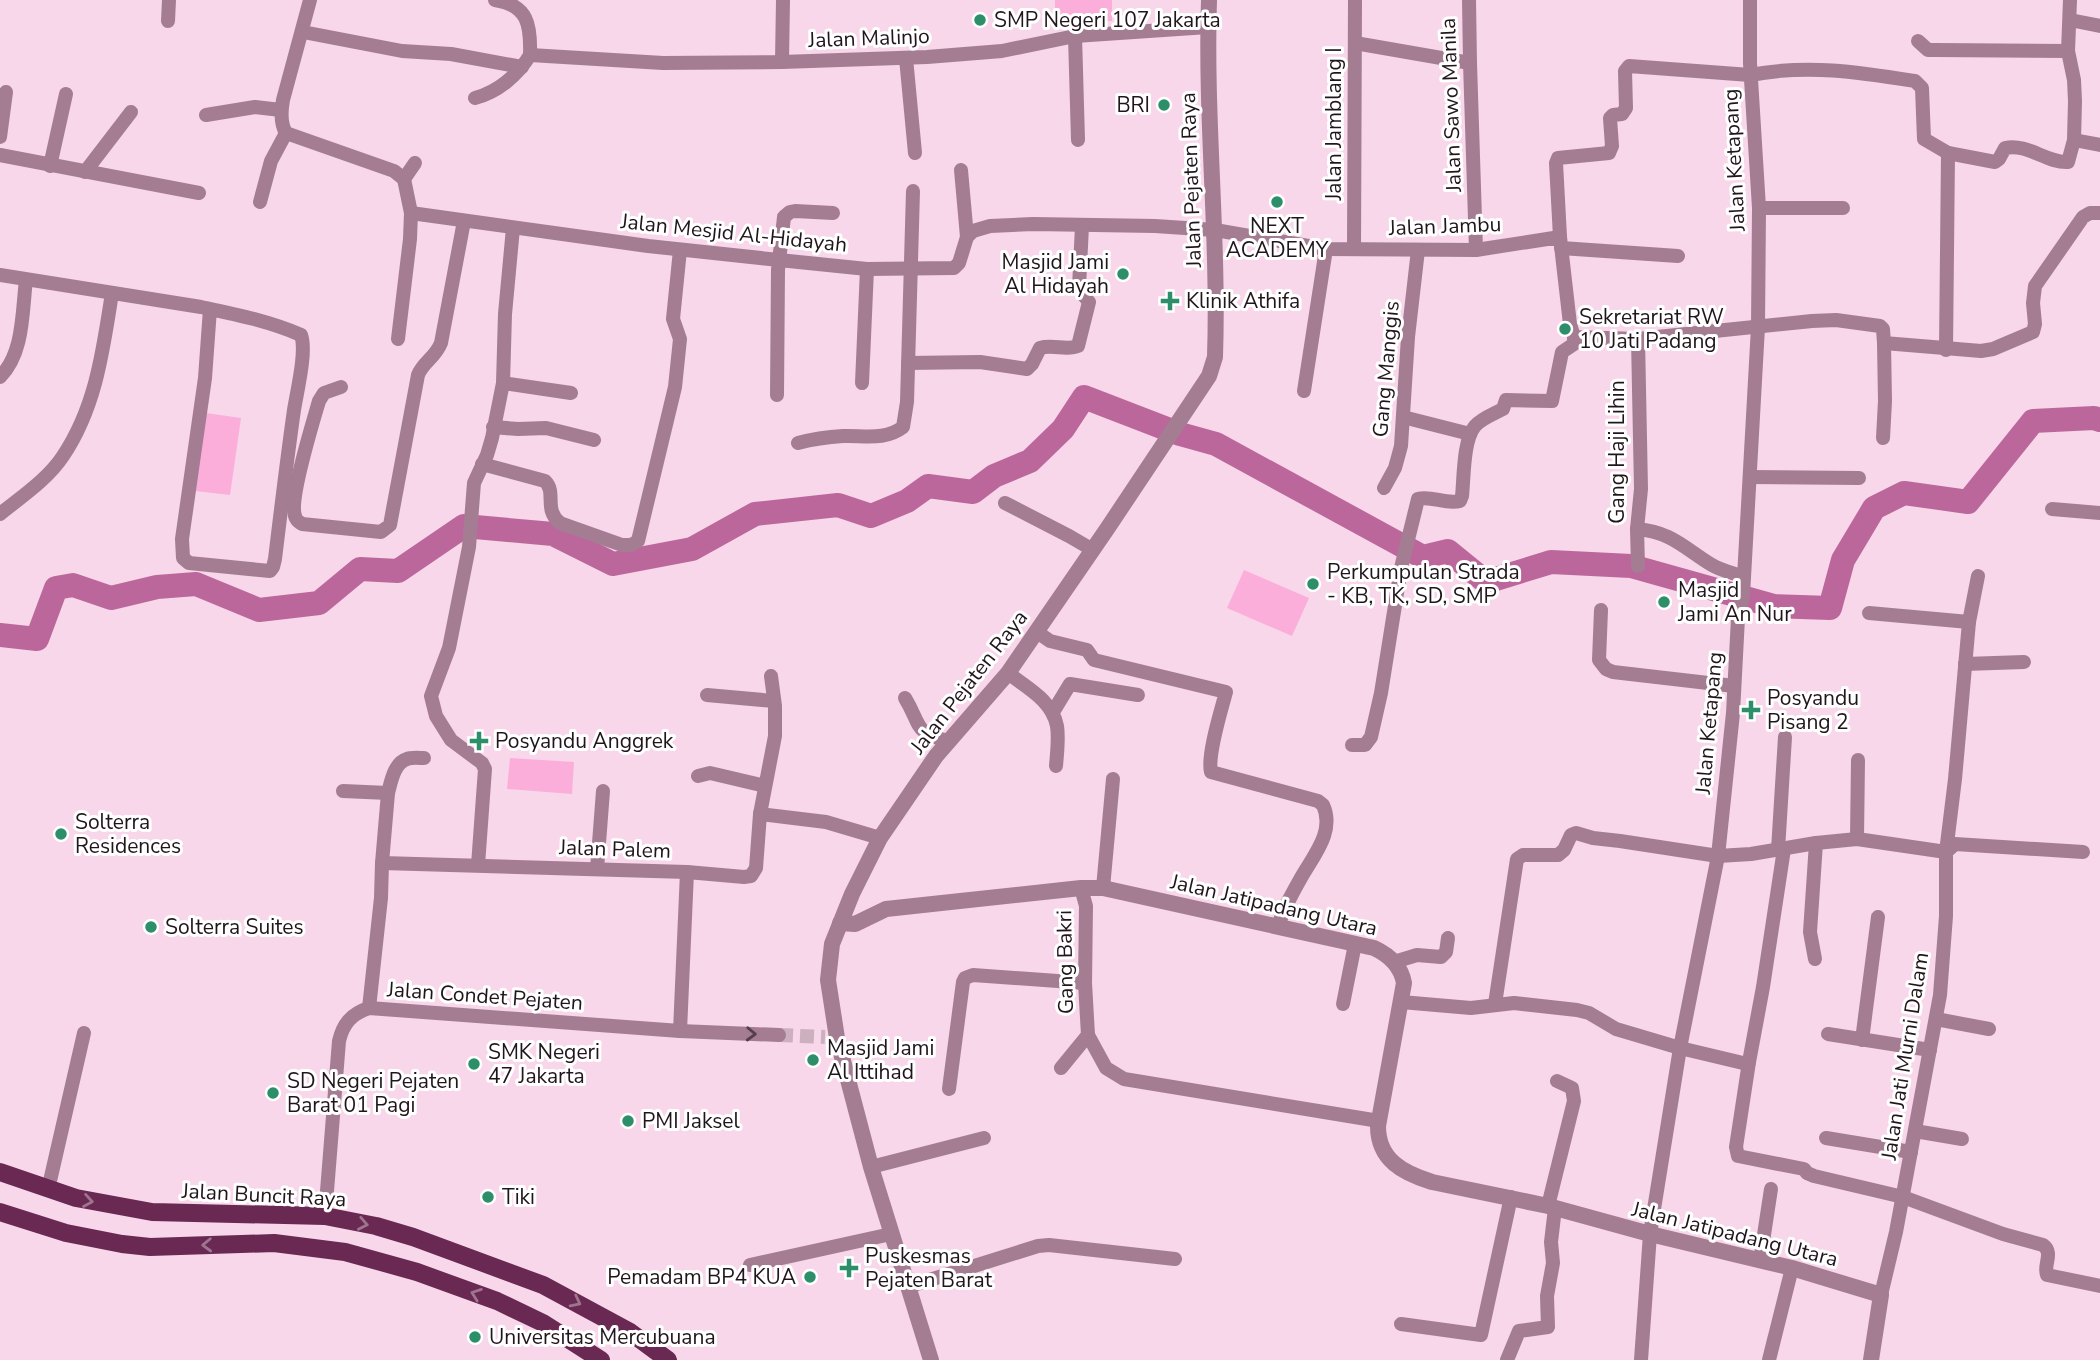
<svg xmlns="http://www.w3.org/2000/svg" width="2100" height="1360" viewBox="0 0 2100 1360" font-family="'Nunito Sans',sans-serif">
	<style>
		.green { fill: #fcaedb }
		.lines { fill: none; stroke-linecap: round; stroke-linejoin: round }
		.river { stroke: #bc679b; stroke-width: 24 }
		.minor-tunnel { stroke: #ccb0c0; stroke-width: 14; stroke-dasharray: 14 7; stroke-linecap: butt }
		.minor { stroke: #a47d93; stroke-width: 14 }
		.tertiary { stroke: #a47d93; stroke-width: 16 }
		.primary { stroke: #6a2953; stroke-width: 18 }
		.oneway { stroke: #553f4b }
		.oneway2 { stroke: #9e748f }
		.poi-dot { fill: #2d8f6a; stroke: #fff; stroke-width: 2.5 }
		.labels { text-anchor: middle; stroke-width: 6; stroke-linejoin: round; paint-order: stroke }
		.poi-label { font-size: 21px; fill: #20151b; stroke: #fff; text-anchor: start }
		.street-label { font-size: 21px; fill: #20151b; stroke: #fff }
	</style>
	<rect width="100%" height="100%" fill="#f7d7e9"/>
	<g class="green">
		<rect x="1055" y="0" width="57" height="21"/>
		<path d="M206,413L241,418L230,495L195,491Z"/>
		<path d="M1244,570L1309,598L1292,636L1227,608Z"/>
		<path d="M510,758L574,762L572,794L507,789Z"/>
	</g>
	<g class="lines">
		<path class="river" d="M0,635L37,639L56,588L73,585L111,598L157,587L196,584L259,610L319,603L360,569L398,571L464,526L553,534L613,564L692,549L755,514L838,505L871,516L907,501L928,486L973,492L994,476L1030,461L1063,429L1084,397L1180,434L1216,444L1423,557L1448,551L1486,582L1551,562L1631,566L1774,606L1830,608L1843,560L1874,508L1904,493L1968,502L2033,421L2094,418L2100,420"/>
		<path class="minor-tunnel" d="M779,1035L825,1037"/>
		<g class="minor">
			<path d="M310,0L283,100C281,111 280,123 286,133L394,171L404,179L411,213L410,239L398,339"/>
			<path d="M1469,0L1470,63L1476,250"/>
			<path d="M2070,20L2100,26"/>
			<path d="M168,21L169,0"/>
			<path d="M303,32L402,51L451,54L522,67"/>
			<path d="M1075,36L1078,140"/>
			<path d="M1918,41L1928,50H1935L2068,51"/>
			<path d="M1355,43L1470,63"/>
			<path d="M530,55L663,63L782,62L927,57L1002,51L1075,36L1208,27"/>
			<path d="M906,58L915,153"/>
			<path d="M782,62L783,0"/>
			<path d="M475,98C498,92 518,75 530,55C531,25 528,5 495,0"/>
			<path d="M206,115L255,107L281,110"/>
			<path d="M0,137L6,92"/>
			<path d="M2074,140L2100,145"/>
			<path d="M0,155L199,193"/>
			<path d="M50,166L66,94"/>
			<path d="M961,170L967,237"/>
			<path d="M85,172L131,112"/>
			<path d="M404,179L415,163"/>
			<path d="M260,202L271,161L286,133"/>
			<path d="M1759,208H1843"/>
			<path d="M411,213L648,246L779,260L867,269L954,268L959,263L967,237L973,231L990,226L1033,224L1155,226L1215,230L1326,249L1476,250L1560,237L1570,324L1574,337L1638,339L1812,321L1836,320L1880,326L1883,329L1884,343L1981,351L1993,349L2033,332L2035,324L2033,303L2035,286L2083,217L2090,213H2100"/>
			<path d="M1560,237L1556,163L1558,158L1609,153L1612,146L1610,118L1613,115L1622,114L1626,108L1625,71L1629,66L1750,75C1808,64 1858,72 1915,81L1922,88L1924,139L1948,153L1995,162L1999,159L2005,148C2028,143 2046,163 2068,162L2074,140L2075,101L2074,80L2068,51L2070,0"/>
			<path d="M1561,248L1678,256"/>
			<path d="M1354,249L1355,0"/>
			<path d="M0,275L201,307C234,314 269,321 301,335C307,351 297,391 294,410C287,459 281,509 275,559L273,567L270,571L189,563L183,558L182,539L205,378L210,309"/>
			<path d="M1638,339L1641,489L1637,529L1638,566"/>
			<path d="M1946,350L1948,153"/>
			<path d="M908,363L980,362L1027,369L1032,364L1040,348C1053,344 1067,351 1078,346L1089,302L1081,292L1079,287L1082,226"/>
			<path d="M0,377C24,353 22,312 26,280"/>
			<path d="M503,383L571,393"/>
			<path d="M862,383L867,269"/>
			<path d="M341,387L324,393L319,401C313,422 289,499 295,516C297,522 298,521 302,524L381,532L390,525L418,375C423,362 435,358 441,343L464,221"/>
			<path d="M1304,391L1326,249"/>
			<path d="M777,395L778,270L784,217L790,212L795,211L833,213"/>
			<path d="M1403,417L1470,434"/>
			<path d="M493,427L518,429L546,428L594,440"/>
			<path d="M1883,438L1885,401L1884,343"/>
			<path d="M798,443C813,439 827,437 843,436C863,435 885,441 903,427L907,402L913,191"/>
			<path d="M482,464L545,481C557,493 543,509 560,523L622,545H631L638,541L675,387L680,339L673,319L680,250"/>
			<path d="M1750,477L1859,478"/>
			<path d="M1384,488L1395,468L1401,446L1408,337L1418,250"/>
			<path d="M1005,503L1069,536L1093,550"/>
			<path d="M2052,509L2100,513"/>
			<path d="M0,514C21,497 48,479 63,456C96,407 103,350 112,293"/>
			<path d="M1637,529C1672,532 1684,548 1712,565C1722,571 1734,573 1744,577"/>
			<path d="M1601,610L1599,660L1606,669L1613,672L1734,686"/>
			<path d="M1869,613L1969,622"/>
			<path d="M1037,632L1050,641L1087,650L1094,660L1226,692C1221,711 1207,755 1211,772L1318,801L1323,805C1335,831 1314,855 1302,876C1293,892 1283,909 1278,927"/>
			<path d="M1965,664L2024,662"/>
			<path d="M1008,673C1027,688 1052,700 1057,726C1059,738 1057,753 1056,766"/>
			<path d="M707,695L774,701"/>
			<path d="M905,698C922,726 913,733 949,741"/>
			<path d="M1053,712L1070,684L1138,695"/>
			<path d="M1352,745H1365L1371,737L1381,693L1401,568L1418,499C1431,495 1446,505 1460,501L1462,496C1464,478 1463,440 1475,426C1482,418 1494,414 1503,409L1506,400L1552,401L1562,352L1574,344V337"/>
			<path d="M698,776L710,773L765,786"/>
			<path d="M343,791L388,793C391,782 394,763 407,759C411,757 420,758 424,758"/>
			<path d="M760,814L826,822L880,838"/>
			<path d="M1857,839L1858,760"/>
			<path d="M1778,850L1785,737"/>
			<path d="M382,863L687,872L744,877L751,876L756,868L760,814L775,736V706L771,676"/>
			<path d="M478,865L485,769L482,763L451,740L436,716L431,696L449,648L469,547L474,483L487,455L492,438L503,383L505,314L513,228"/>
			<path d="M597,869L603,791"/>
			<path d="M1103,888L1113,779"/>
			<path d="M1815,959L1810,932L1816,843"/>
			<path d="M1394,962L1417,955L1441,957L1446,952L1448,938"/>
			<path d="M1401,1002L1471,1008L1514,1003L1577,1010L1589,1013L1616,1029L1680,1048L1743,1063L1749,1062L1763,987L1784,849"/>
			<path d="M1343,1004L1355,944"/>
			<path d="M1495,1004L1517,859L1523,855H1558L1564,850L1571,835L1576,833L1593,838L1620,841L1718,856L1751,854L1816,843L1857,839L1946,852L1955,844L2083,852"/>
			<path d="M369,1008L381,898L382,863L388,793"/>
			<path d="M1936,1019L1989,1029"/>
			<path d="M680,1031L687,872"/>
			<path d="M1828,1034L1930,1050"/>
			<path d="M1088,1035L1106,1068L1124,1079L1379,1121"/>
			<path d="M1862,1040L1878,917"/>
			<path d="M1749,1062L1736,1147L1738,1156L1804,1169L1807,1173L1814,1176L1903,1197L2003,1234L2043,1245C2054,1253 2043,1265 2047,1275L2100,1286"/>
			<path d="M1061,1068L1088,1035L1085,983L1086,906L1081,888"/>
			<path d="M949,1089L963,982L965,978L973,975L1085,983"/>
			<path d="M1915,1131L1962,1139"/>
			<path d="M1826,1138L1911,1152"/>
			<path d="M871,1167L984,1138"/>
			<path d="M47,1188L50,1181L84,1033"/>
			<path d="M1548,1206L1574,1101L1572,1088L1557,1081"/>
			<path d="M325,1216L339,1041C343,1024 351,1014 369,1008L680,1031L779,1035"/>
			<path d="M1760,1261L1771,1189"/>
			<path d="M750,1265L891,1234"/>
			<path d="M907,1287L1038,1246L1049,1245L1175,1259"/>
			<path d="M1881,1295L1896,1232L1940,995L1946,916V852L1955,779L1969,622L1978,576"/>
			<path d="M1401,1324L1481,1335L1511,1197"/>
			<path d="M1507,1360L1519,1331L1548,1327L1547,1296L1553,1263L1551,1242L1555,1208"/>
			<path d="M1641,1360L1650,1234L1680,1048L1718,856L1733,713L1738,618L1743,595L1758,327L1759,208L1750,63V0"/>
			<path d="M1769,1360L1792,1268"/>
		</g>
		<g class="tertiary">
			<path d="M840,923L855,924L886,909L1081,888H1103L1374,948C1389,955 1401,966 1404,983L1378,1126C1378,1160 1403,1173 1432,1182L1548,1206L1650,1234L1792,1268L1881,1295L1871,1360"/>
			<path d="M931,1360L871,1167L837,1038L828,980L832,944L852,894L880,838L936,756L1008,673L1107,529L1209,376L1215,357C1219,238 1205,119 1209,0"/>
		</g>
		<g class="primary">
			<path d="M0,1172L76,1198L152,1212L325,1216L376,1226L413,1237L543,1285L630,1332L668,1360"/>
			<path d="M0,1212L66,1233L122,1244L150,1247L274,1243L345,1252L417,1272L497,1301L543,1323L601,1360"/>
		</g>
	</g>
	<defs><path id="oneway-chevron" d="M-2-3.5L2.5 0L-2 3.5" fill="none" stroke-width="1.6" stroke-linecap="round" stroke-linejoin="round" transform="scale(1.75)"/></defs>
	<use class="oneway" href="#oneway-chevron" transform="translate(751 1034) rotate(2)"/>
	<g class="oneway2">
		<use href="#oneway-chevron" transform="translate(88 1201) rotate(10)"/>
		<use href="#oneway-chevron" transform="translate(363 1224) rotate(11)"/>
		<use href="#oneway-chevron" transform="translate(207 1245) rotate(178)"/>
		<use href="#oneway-chevron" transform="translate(476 1294) rotate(-160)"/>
		<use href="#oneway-chevron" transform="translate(576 1302) rotate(27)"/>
	</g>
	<g class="poi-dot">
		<circle cx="980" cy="20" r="7"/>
		<circle cx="1164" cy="105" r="7"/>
		<circle cx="1277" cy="202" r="7"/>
		<circle cx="1123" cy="274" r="7"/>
		<path d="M1166.5 290.5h7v7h7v7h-7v7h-7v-7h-7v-7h7z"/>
		<circle cx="1565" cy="329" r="7"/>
		<circle cx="1313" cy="584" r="7"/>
		<circle cx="1664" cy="602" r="7"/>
		<path d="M1747.5 699.5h7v7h7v7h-7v7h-7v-7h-7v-7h7z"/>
		<path d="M475.5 730.5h7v7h7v7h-7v7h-7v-7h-7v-7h7z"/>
		<circle cx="61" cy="834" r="7"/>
		<circle cx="151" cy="927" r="7"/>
		<circle cx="813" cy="1060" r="7"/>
		<circle cx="474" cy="1064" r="7"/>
		<circle cx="273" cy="1093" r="7"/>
		<circle cx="628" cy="1121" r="7"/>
		<circle cx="488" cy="1197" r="7"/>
		<path d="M845.5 1257.5h7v7h7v7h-7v7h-7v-7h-7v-7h7z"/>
		<circle cx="810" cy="1277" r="7"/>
		<circle cx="475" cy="1337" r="7"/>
	</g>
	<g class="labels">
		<g class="poi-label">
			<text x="994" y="27">SMP Negeri 107 Jakarta</text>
			<text x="1150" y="112" text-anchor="end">BRI</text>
			<text x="1277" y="233" text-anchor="middle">NEXT<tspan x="1277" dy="24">ACADEMY</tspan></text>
			<text x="1109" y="269" text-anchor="end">Masjid Jami<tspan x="1109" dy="24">Al Hidayah</tspan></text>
			<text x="1186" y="308">Klinik Athifa</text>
			<text x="1579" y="324">Sekretariat RW<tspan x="1579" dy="24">10 Jati Padang</tspan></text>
			<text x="1327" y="579">Perkumpulan Strada<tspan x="1327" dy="24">- KB, TK, SD, SMP</tspan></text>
			<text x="1678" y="597">Masjid<tspan x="1678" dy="24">Jami An Nur</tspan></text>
			<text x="1767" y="705">Posyandu<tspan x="1767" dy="24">Pisang 2</tspan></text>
			<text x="495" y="748">Posyandu Anggrek</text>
			<text x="75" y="829">Solterra<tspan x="75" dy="24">Residences</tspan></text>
			<text x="165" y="934">Solterra Suites</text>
			<text x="827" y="1055">Masjid Jami<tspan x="827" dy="24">Al Ittihad</tspan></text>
			<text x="488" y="1059">SMK Negeri<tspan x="488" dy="24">47 Jakarta</tspan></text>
			<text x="287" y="1088">SD Negeri Pejaten<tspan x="287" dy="24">Barat 01 Pagi</tspan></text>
			<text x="642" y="1128">PMI Jaksel</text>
			<text x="502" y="1204">Tiki</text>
			<text x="865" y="1263">Puskesmas<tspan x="865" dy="24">Pejaten Barat</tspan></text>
			<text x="796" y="1284" text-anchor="end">Pemadam BP4 KUA</text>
			<text x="489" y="1344">Universitas Mercubuana</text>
		</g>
		<g class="street-label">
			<text transform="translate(869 38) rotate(-2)" y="7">Jalan Malinjo</text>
			<text transform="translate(1451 105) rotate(-92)" y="7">Jalan Sawo Manila</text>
			<text transform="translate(1334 124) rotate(-90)" y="7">Jalan Jamblang I</text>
			<text transform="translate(1734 160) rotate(-93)" y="7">Jalan Ketapang</text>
			<text transform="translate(1191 180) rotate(-92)" y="7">Jalan Pejaten Raya</text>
			<text transform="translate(1445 226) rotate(-2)" y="7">Jalan Jambu</text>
			<text transform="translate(734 233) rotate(6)" y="7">Jalan Mesjid Al-Hidayah</text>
			<text transform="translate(1386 369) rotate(-85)" y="7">Gang Manggis</text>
			<text transform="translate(1617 452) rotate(-90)" y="7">Gang Haji Lihin</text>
			<text transform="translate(969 682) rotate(-52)" y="7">Jalan Pejaten Raya</text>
			<text transform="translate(1709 723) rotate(-85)" y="7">Jalan Ketapang</text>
			<text transform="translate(615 849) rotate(2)" y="7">Jalan Palem</text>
			<text transform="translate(1274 905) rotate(13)" y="7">Jalan Jatipadang Utara</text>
			<text transform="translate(1065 962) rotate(-91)" y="7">Gang Bakri</text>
			<text transform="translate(485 996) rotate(4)" y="7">Jalan Condet Pejaten</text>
			<text transform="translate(1905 1056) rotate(-81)" y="7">Jalan Jati Murni Dalam</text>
			<text transform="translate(264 1195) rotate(3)" y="7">Jalan Buncit Raya</text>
			<text transform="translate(1735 1234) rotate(14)" y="7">Jalan Jatipadang Utara</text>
		</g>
	</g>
</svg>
